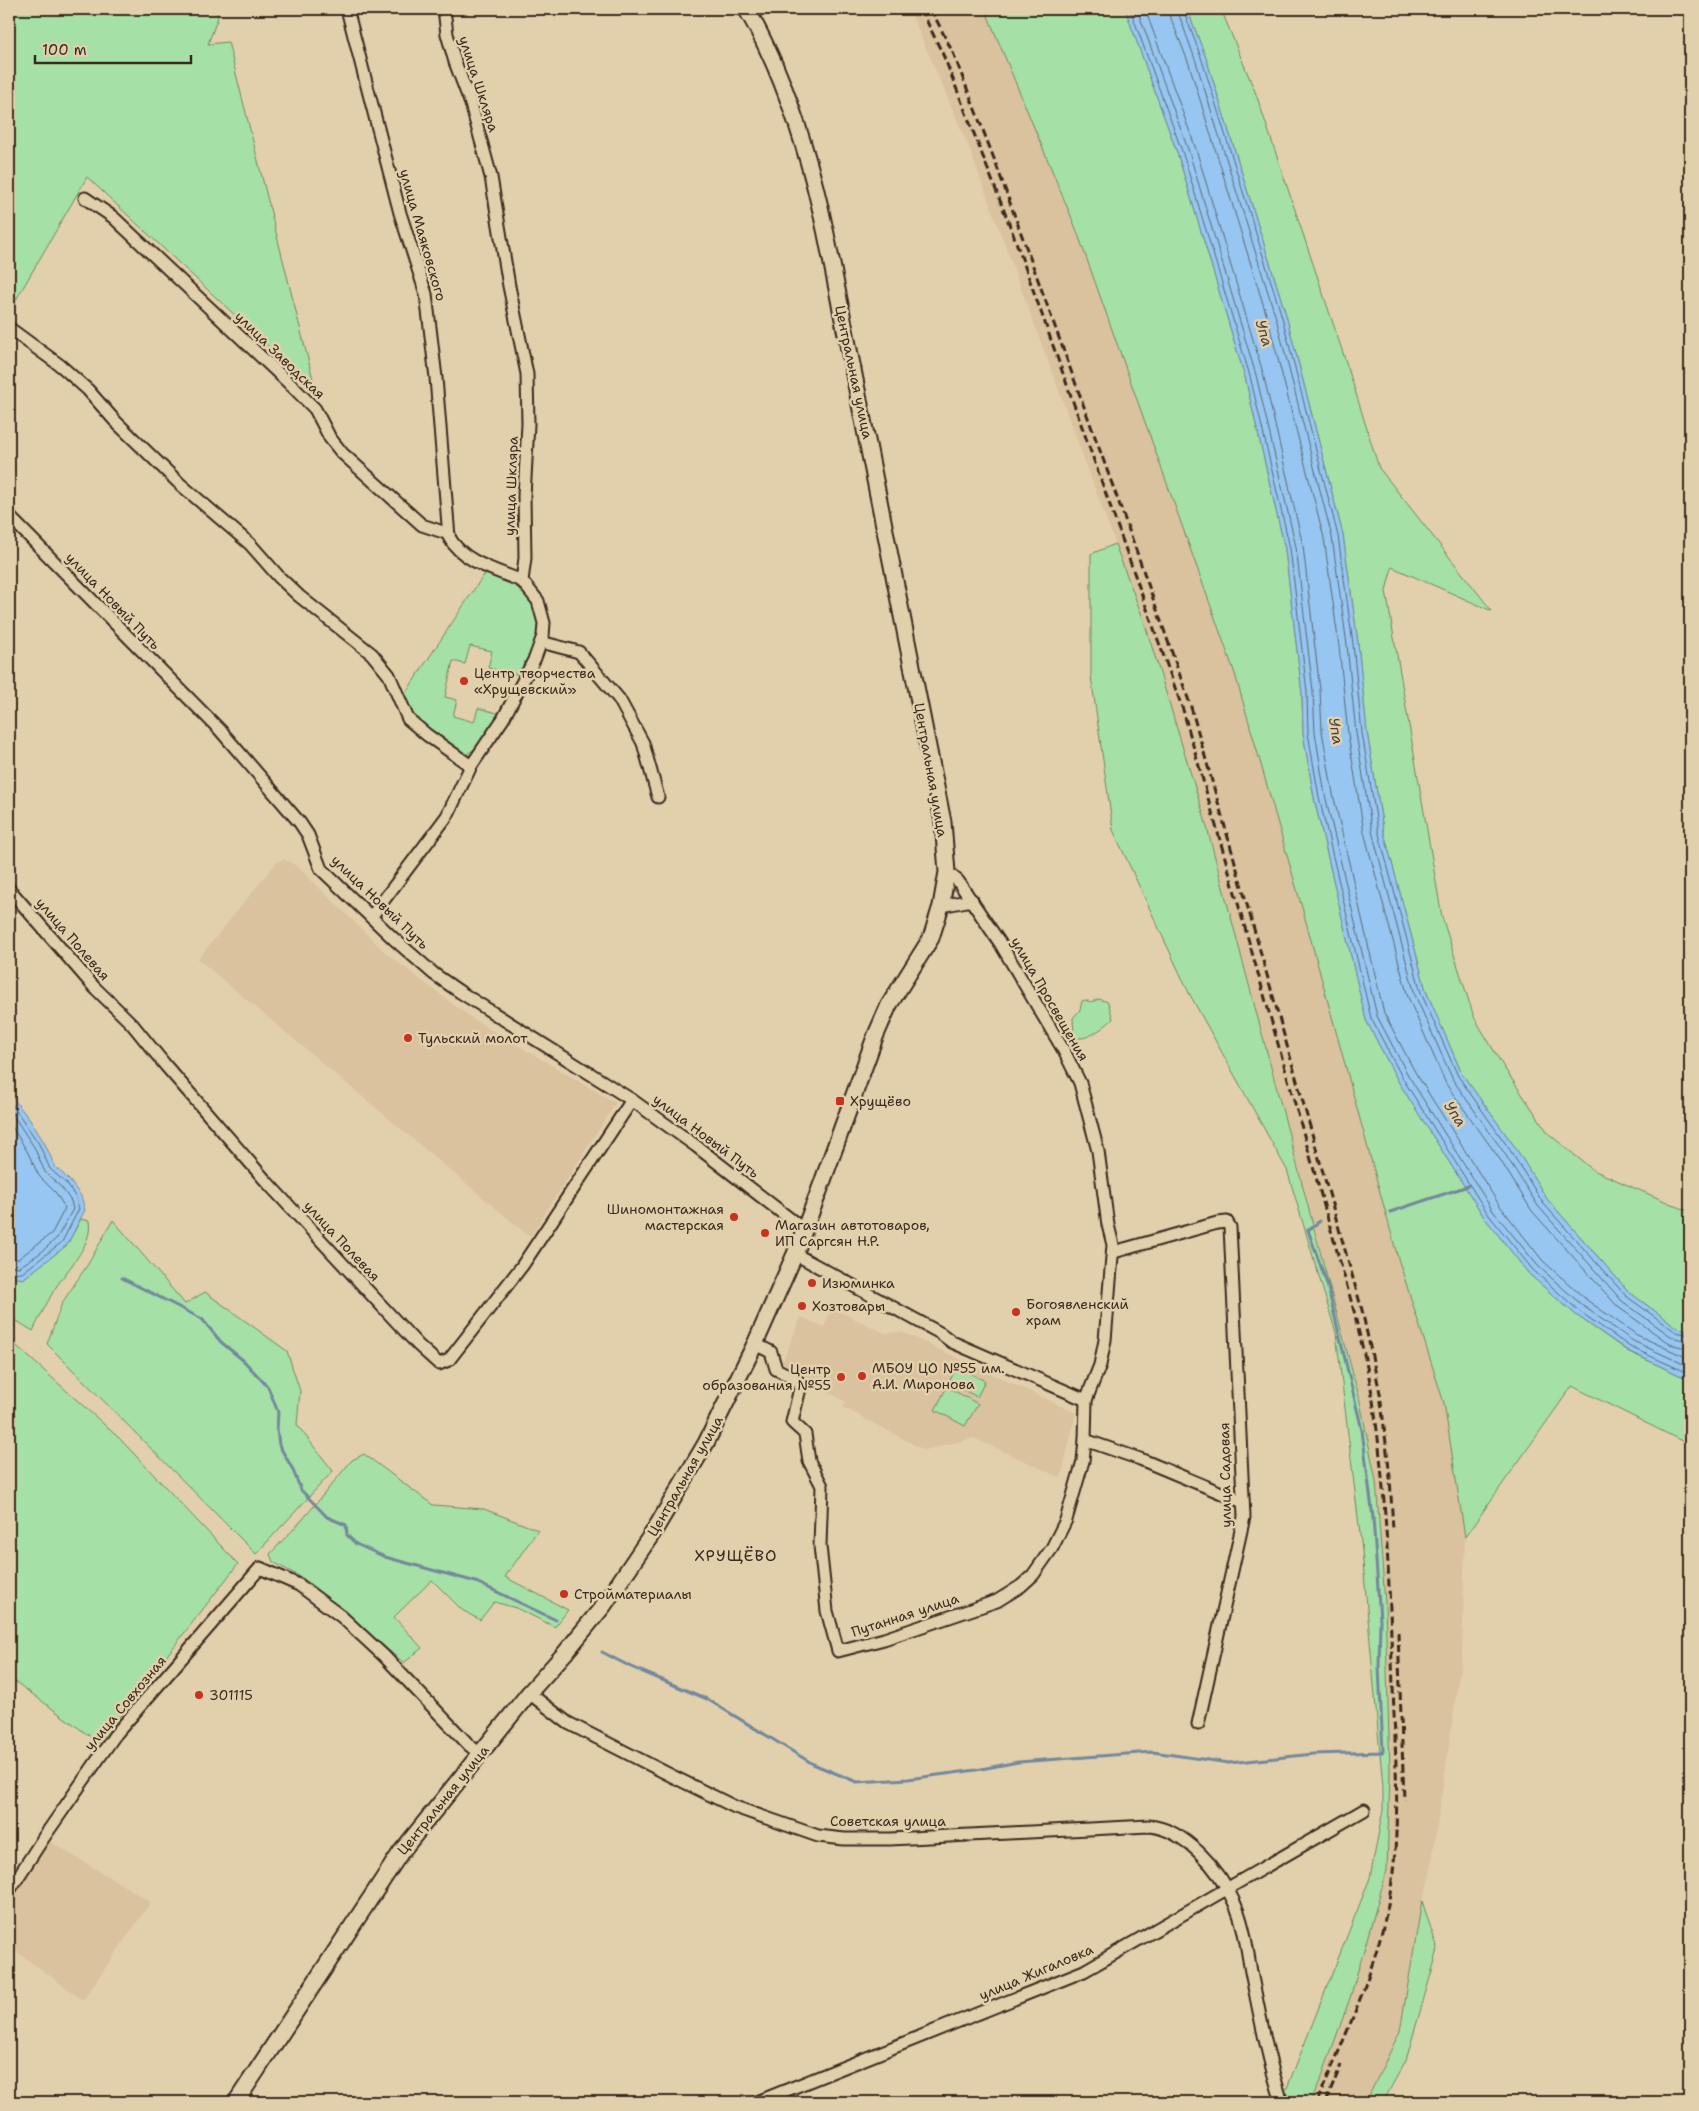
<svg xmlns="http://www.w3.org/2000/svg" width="1699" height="2111" viewBox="0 0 1699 2111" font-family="'Shantell Sans',sans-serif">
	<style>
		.built { fill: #d9c29d }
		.green { fill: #a5e0a6; stroke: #708562 }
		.water { fill: #96c6f1; stroke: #72889d }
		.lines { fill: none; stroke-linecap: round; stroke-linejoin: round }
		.shore { stroke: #5f6872; stroke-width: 1 }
		.stream { stroke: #72889d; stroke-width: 3 }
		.minor-casing { stroke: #3b2a1e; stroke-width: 15 }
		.secondary-casing { stroke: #3b2a1e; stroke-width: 19 }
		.minor { stroke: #e2d0ad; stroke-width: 11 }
		.secondary { stroke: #e2d0ad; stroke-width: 15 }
		.rail { stroke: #3b2a1e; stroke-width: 3; stroke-dasharray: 8 4; stroke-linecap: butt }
		.poi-dot { fill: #c8321e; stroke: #e2d0ad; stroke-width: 2 }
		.labels { text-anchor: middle; stroke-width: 5; stroke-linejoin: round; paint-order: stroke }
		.street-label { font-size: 14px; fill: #3b2a1e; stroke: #e2d0ad }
		.poi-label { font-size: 14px; fill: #3b2a1e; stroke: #e2d0ad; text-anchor: start }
		.water-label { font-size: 15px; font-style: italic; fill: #49413e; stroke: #e2d0ad }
		.quarter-label { font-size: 16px; letter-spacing: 1px; fill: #3b2a1e; stroke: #e2d0ad }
	</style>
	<rect width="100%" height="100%" fill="#e2d0ad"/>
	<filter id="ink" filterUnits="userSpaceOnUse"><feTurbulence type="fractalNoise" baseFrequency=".02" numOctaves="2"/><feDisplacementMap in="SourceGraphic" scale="10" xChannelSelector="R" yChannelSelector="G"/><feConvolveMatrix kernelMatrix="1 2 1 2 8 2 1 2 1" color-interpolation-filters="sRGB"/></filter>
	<g filter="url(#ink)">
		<g class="built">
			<path d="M909,9H985L1075,226L1235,674L1303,911L1398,1258L1444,1403L1465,1537L1462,1656L1429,1881L1422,1901L1400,2031L1366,2102H1310L1321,2079L1350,1998L1390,1772L1385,1602L1376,1481L1318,1239L1205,820L1144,621L968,145Z"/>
			<path d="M282,860L287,861L297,866L388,955L473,1019L616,1103L530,1237L198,959L276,863Z"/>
			<path d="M832,1308L885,1333L902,1332L1076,1413L1061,1478L974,1438L924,1450L843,1407L846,1402L813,1384L803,1371L782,1363L801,1317L824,1327Z"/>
			<path d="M49,1841L151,1902L83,2000L9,1946V1901Z"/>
		</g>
		<g class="green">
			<path d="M9,9H216L218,17L208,44L228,42L316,391L87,177L9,312Z"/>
			<path d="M985,9H1125L1178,155L1245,377L1285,549L1302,693L1303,733L1314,798L1366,1020L1398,1081L1484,1217L1529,1274L1576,1315L1627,1351L1690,1380V1445L1572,1386L1465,1537L1444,1403L1398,1258L1303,911L1235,674L1075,226Z"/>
			<path d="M1187,9H1221L1256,94L1349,371L1379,468L1492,611L1392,567L1386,591L1442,917L1474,1017L1503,1066L1549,1134L1593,1170L1690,1212V1331L1678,1328L1629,1292L1547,1199L1515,1147L1462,1074L1426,991L1383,829L1367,732L1358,643L1343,535L1286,315L1206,58Z"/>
			<path d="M1115,544L1144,621L1205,820L1359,1397L1376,1481L1385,1602L1390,1772L1387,1870L1350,1998L1321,2079L1310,2102H1276L1287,2088L1370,1878L1383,1810V1787L1362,1551L1336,1333L1287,1170L1189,993L1113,830L1091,676V554Z"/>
			<path d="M491,573C501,579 513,584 522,591C553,615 533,648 520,675L488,668L492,651L470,646L465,664L453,661L445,697L457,700L453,716L474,722L478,708L501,714L477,747L466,755L416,722L403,697L483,576Z"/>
			<path d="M1099,999L1108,1002L1113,1019C1105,1026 1085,1044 1074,1036L1073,1018L1080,1010L1082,1001L1085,1000L1091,1002Z"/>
			<path d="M81,1219L89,1221C94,1245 64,1272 53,1292C46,1305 39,1318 33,1331L9,1316V1276L23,1279L67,1245Z"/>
			<path d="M113,1220L185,1304L205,1292L287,1351L300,1391L297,1425L333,1471L256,1554L47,1344L62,1303L88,1264Z"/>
			<path d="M9,1339L119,1438L238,1564L99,1743L9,1677Z"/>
			<path d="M957,1367L985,1381L977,1397L949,1382Z"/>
			<path d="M947,1387L978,1404L965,1426L935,1410Z"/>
			<path d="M364,1454L433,1505L484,1509L538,1530L505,1577L568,1610L555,1627L516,1608L494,1602L480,1620L462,1610L432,1580L394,1617L422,1648L404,1663L304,1579L273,1562L270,1554L304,1518L352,1460Z"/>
			<path d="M1422,1901L1438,1950L1406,2060L1383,2102H1366L1400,2031Z"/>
		</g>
		<g class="water">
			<path d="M1125,9H1187L1206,58L1286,315L1343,535L1358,643L1367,732L1383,829L1426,991L1462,1074L1515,1147L1547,1199L1629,1292L1678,1328L1690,1331V1380L1628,1351L1576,1315L1529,1274L1484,1217L1398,1081L1366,1020L1314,798L1303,733L1302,693L1285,549L1245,377L1178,155Z"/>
			<path d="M9,1093L30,1120L44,1142L55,1166L70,1181L81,1196L85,1210L67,1245L23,1279L9,1276Z"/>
		</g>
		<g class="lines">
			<g class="shore">
				<path d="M1130,9L1183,154L1250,376L1290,548L1307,692L1308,733L1319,797L1371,1018L1403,1079L1488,1214L1533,1270L1579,1311L1630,1347L1690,1374"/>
				<path d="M1137,9L1189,152L1256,375L1296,547L1313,691L1315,732L1325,795L1377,1016L1408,1075L1493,1211L1538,1266L1583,1306L1633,1341L1690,1367"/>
				<path d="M1145,9L1196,149L1263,373L1303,546L1320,690L1322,731L1333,794L1384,1013L1415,1072L1500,1206L1543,1261L1588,1301L1637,1335L1690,1359"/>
				<path d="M1169,9L1170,16L1189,64L1268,320L1324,538L1339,646L1348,734L1364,832L1408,997L1446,1084L1499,1158L1532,1211L1618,1307L1670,1344L1690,1349"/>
				<path d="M1177,9L1196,62L1276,318L1332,537L1347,645L1356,733L1372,831L1415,995L1453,1080L1505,1154L1538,1206L1622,1301L1672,1337L1690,1342"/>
				<path d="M1183,9L1202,60L1282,317L1338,536L1353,644L1362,733L1378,830L1421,993L1458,1076L1510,1150L1543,1203L1626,1296L1676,1332L1690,1335"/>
				<path d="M9,1100L39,1144L50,1169L67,1184L76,1198L79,1209L62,1242L22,1273L9,1272"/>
				<path d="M9,1109L34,1147L45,1172L62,1188L71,1201L73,1209L57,1238L39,1254L19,1267L9,1266"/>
				<path d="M9,1122L27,1151L39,1176L56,1193L65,1208L52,1233L18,1259L9,1258"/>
			</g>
			<g class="stream">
				<path d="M1390,1212L1468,1186"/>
				<path d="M122,1278L202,1319L221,1342L244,1361L268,1387L278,1412L277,1429L279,1445L292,1468L301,1490L327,1517L346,1525L347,1535L356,1544L385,1557L476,1582L556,1620"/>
				<path d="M602,1652L629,1666L707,1699L813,1764L857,1782L908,1779L976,1770L1018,1762L1153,1752L1229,1763L1313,1754L1383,1752L1379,1667L1380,1620L1377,1574L1373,1518L1362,1430L1327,1284L1308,1230L1320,1221"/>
			</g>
			<defs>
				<g id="minor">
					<path d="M347,9L400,213L426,294L436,378L449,537C462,562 498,571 522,581"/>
					<path d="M85,198L113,217L292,386L315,409L330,438L342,453L422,525L449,534"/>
					<path d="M9,328L61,366L88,390L116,422L180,484L250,544L279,577L299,596L372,654L389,675L408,719L427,735L471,766"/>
					<path d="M9,516L220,730L300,823L308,835L321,869L394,939L434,974L460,992L632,1100L696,1146L803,1229"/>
					<path d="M541,642L579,652L619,699L643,743L658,797"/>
					<path d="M9,889L94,987L132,1024L166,1066L266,1181L418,1345L439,1364L449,1360L522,1266L632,1100"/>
					<path d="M941,906L972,900"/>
					<path d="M371,917L447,816L471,766L503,719L535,658L543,636L544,623L538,601L522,581L525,558L524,496L528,424L527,374L509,286L491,177L471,104L455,62L447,34L444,9"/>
					<path d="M1114,1252L1217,1223L1227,1222L1230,1227L1244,1517L1198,1724"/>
					<path d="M795,1254L940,1333L952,1342L1086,1400"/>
					<path d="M755,1344L771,1352L776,1369L796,1379L801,1384L792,1422L805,1434L809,1461L822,1486L820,1546L827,1611L838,1651L884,1639L997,1601L1021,1586L1033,1575L1052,1548L1066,1520L1083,1461L1085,1440L1086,1400L1100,1365L1105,1340L1113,1245L1108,1225L1098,1151L1080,1083L1064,1051L1000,943L958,881L947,872"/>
					<path d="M1085,1440L1140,1459L1243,1502"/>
					<path d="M529,1693L568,1723L672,1776L735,1807L818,1836L844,1839H890L1149,1826C1185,1829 1220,1870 1234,1902C1244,1923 1247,1949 1251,1972C1260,2016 1268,2060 1282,2102"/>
					<path d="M9,1891L44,1837L115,1735L260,1568L299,1585L342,1617L384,1656L469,1745L480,1754"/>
					<path d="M757,2102L1084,1971L1364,1810"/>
				</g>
				<path id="secondary" d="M236,2102L401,1852L529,1693L565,1653L604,1605L654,1531L706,1443L755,1344L795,1254L818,1194L875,1037L889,1005L931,938L941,906L947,872L943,822L826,234C814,177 798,120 775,66C766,46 758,27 746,9"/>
			</defs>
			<use href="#minor" class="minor-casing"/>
			<use href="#secondary" class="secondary-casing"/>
			<use href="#minor" class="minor"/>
			<use href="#secondary" class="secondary"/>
			<g class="rail">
				<path d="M921,9L945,59L1015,239L1183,710L1354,1311C1360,1339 1368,1367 1372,1394C1387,1491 1389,1589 1393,1686C1395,1753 1401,1821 1391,1888C1379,1963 1347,2032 1317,2102"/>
				<path d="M931,9L954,55L993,156L1135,547L1191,707L1362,1310L1380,1393L1390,1477L1393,1530"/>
				<path d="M1398,1632L1404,1800"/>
				<path d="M1326,2102L1341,2065"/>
			</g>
		</g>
	</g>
	<g class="poi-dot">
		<circle cx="464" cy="681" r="5"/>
		<circle cx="408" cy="1038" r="5"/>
		<rect x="835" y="1096" width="10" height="10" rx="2.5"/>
		<circle cx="734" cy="1217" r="5"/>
		<circle cx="765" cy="1233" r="5"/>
		<circle cx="812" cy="1283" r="5"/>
		<circle cx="802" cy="1306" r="5"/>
		<circle cx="1016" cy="1312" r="5"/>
		<circle cx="862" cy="1376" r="5"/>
		<circle cx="841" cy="1377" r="5"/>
		<circle cx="564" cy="1594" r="5"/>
		<circle cx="199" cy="1695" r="5"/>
	</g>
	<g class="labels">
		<g class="street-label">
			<text transform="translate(479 84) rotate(72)" y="5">улица Шкляра</text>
			<text transform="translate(423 235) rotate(74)" y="5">улица Маяковского</text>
			<text transform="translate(280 355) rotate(44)" y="5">улица Заводская</text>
			<text transform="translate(854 372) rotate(78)" y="5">Центральная улица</text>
			<text transform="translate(511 486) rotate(-88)" y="5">улица Шкляра</text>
			<text transform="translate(113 601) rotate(46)" y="5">улица Новый Путь</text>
			<text transform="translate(931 770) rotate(80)" y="5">Центральная улица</text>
			<text transform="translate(380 902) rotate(44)" y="5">улица Новый Путь</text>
			<text transform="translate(73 939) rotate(49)" y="5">улица Полевая</text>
			<text transform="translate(1050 999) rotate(60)" y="5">улица Просвещения</text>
			<text transform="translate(706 1136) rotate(37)" y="5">улица Новый Путь</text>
			<text transform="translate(342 1241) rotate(47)" y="5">улица Полевая</text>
			<text transform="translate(1225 1475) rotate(-91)" y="5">улица Садовая</text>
			<text transform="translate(685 1476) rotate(-60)" y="5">Центральная улица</text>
			<text transform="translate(905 1615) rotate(-18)" y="5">Путанная улица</text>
			<text transform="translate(125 1703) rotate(-50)" y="5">улица Совхозная</text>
			<text transform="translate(443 1800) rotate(-51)" y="5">Центральная улица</text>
			<text x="888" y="1826">Советская улица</text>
			<text transform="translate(1036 1972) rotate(-23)" y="5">улица Жигаловка</text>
		</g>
		<g class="poi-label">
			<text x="474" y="678">Центр творчества<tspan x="474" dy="16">«Хрущевский»</tspan></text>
			<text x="418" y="1043">Тульский молот</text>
			<text x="850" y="1106">Хрущёво</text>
			<text x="724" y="1214" text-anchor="end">Шиномонтажная<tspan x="724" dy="16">мастерская</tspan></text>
			<text x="775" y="1230">Магазин автотоваров,<tspan x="775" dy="16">ИП Саргсян Н.Р.</tspan></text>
			<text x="822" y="1288">Изюминка</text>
			<text x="1026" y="1309">Богоявленский<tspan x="1026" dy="16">храм</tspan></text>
			<text x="812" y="1311">Хозтовары</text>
			<text x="872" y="1373">МБОУ ЦО №55 им.<tspan x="872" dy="16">А.И. Миронова</tspan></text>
			<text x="831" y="1374" text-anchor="end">Центр<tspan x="831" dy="16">образования №55</tspan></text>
			<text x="574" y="1599">Стройматериалы</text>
			<text x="209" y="1700">301115</text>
		</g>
		<g class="water-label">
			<text transform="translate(1264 333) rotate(73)" y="5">Упа</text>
			<text transform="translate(1336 731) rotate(80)" y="5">Упа</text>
			<text transform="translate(1455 1114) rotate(56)" y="5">Упа</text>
		</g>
		<g class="quarter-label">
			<text x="736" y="1561">ХРУЩЁВО</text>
		</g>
	</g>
	<rect width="1699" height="2111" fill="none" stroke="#e2d0ad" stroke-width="30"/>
	<rect x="15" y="15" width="1669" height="2081" fill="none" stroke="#3b2a1e" stroke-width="2" filter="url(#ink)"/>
	<path d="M35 55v8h156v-8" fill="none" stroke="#3b2a1e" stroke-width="2.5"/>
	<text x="42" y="55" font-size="15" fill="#3b2a1e" stroke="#e2d0ad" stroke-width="4" paint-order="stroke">100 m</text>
</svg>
